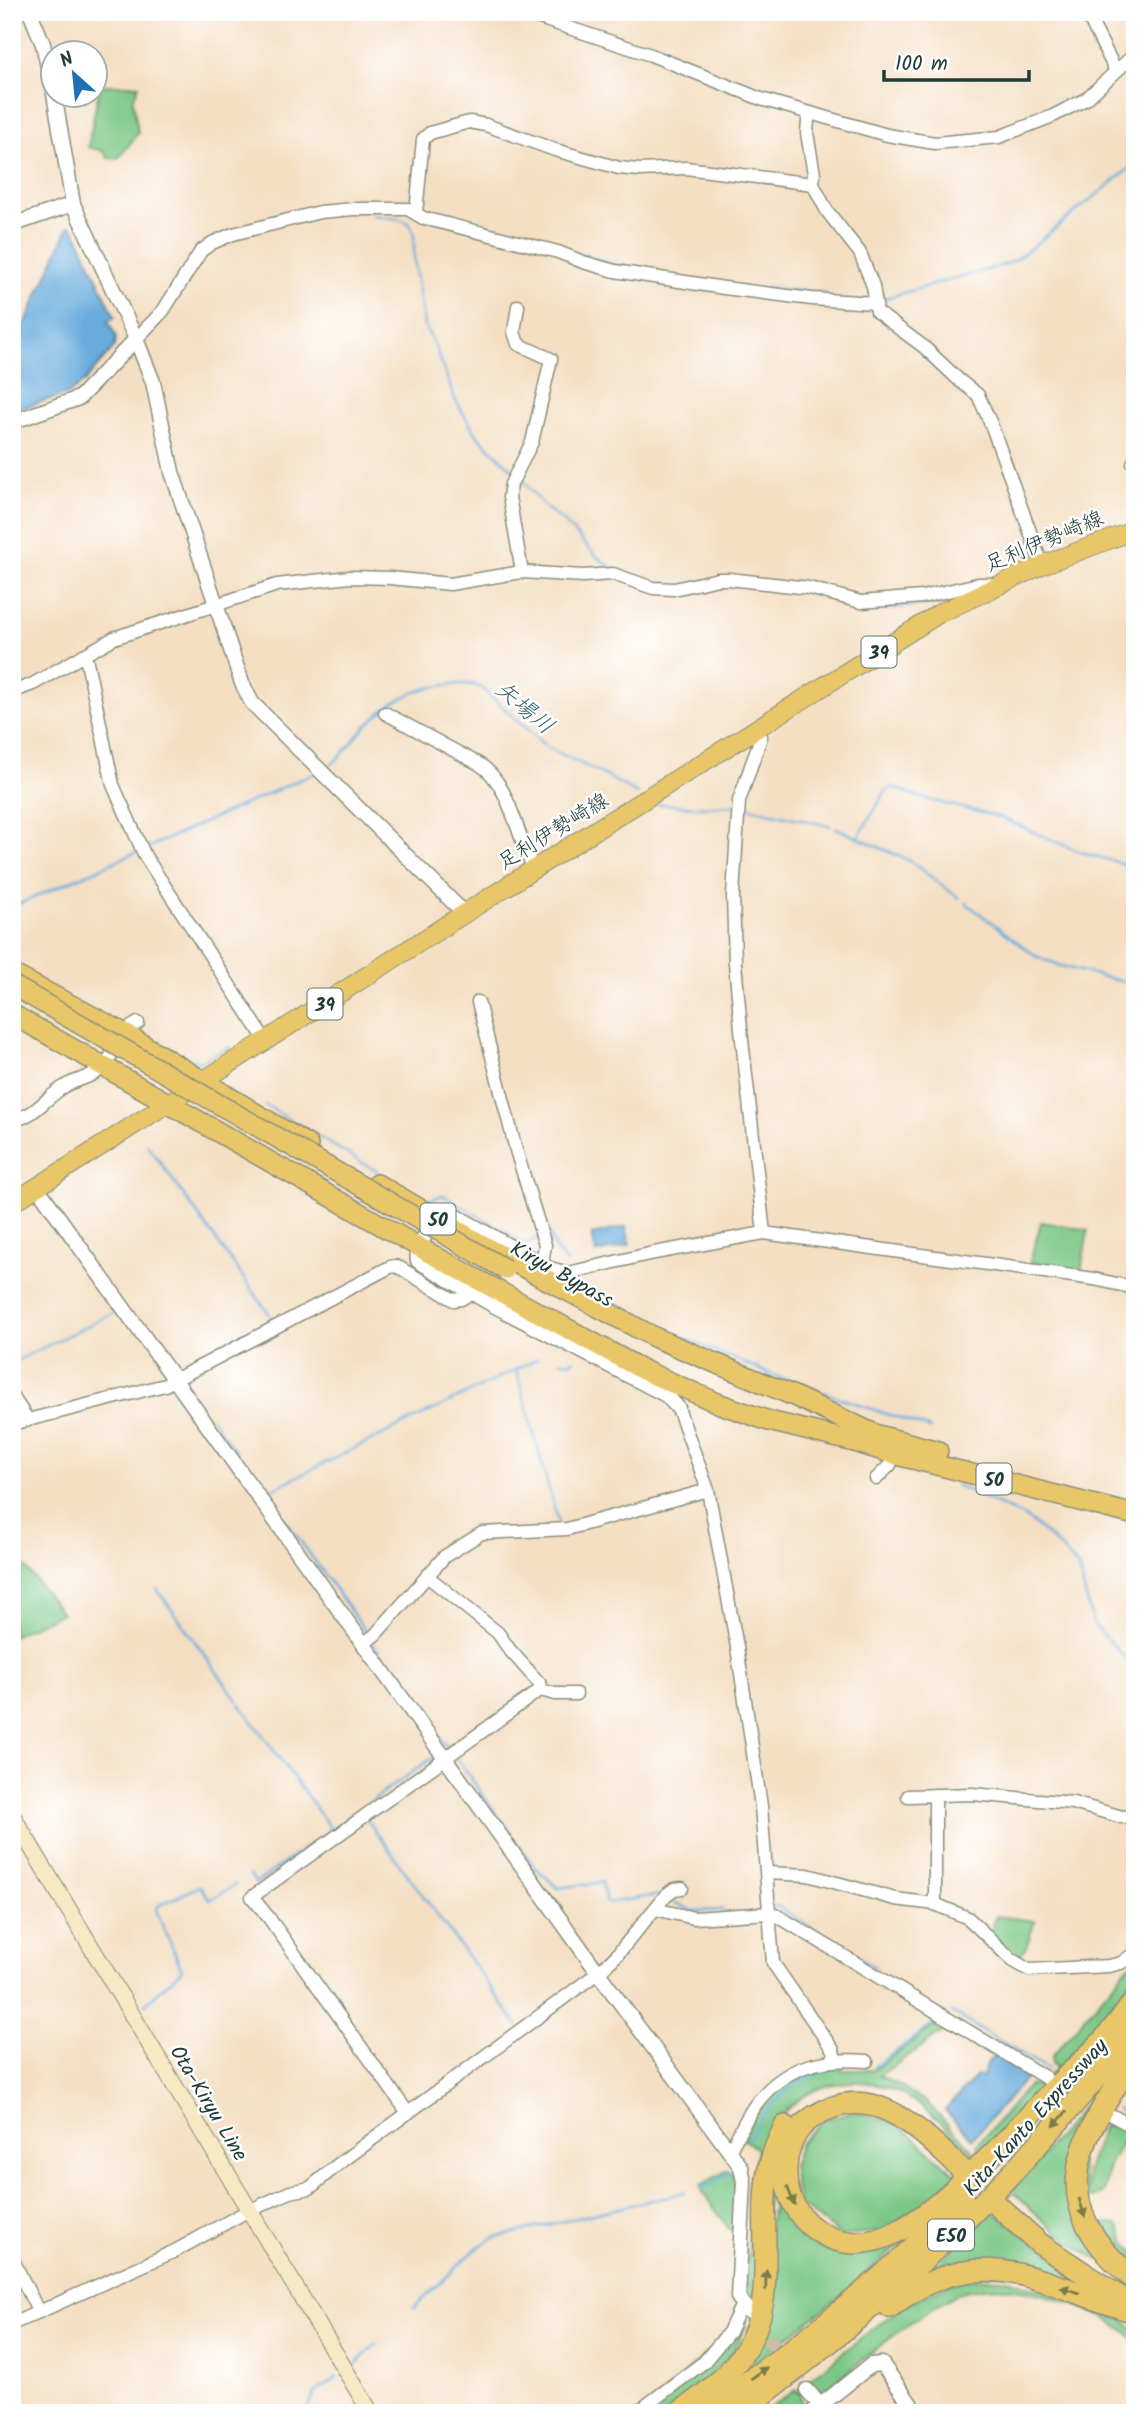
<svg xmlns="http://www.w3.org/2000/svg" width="1147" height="2425" viewBox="0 0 1147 2425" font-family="Kalam,'Klee One',sans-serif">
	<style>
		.green { fill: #7bc786; stroke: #4d825d; stroke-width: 2 }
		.water { fill: #68acdd; stroke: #447488; stroke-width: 2 }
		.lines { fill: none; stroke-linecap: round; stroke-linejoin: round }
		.stream { stroke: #68acdd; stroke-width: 2.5 }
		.tertiary-tunnel { stroke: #c9bfa6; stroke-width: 14; stroke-dasharray: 14 7; stroke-linecap: butt }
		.motorway-tunnel { stroke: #c9bfa6; stroke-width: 21; stroke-dasharray: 21 10; stroke-linecap: butt }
		.minor-casing { stroke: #8a8e7c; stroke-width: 15 }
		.tertiary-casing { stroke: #8a8e7c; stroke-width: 17 }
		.secondary-casing { stroke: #8a8e7c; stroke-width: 18 }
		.primary-casing { stroke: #8a8e7c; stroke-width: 20 }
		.trunk-casing { stroke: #8a8e7c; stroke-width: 22 }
		.motorway-casing { stroke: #8a8e7c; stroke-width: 24 }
		.minor { stroke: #fff; stroke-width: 12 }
		.tertiary { stroke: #fff; stroke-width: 14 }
		.secondary { stroke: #f6e9c3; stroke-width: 16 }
		.primary { stroke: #e9c769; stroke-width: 18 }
		.trunk { stroke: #e9c769; stroke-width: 19 }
		.motorway { stroke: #e9c769; stroke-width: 21 }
		.trunk-bridge-casing { stroke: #8a8e7c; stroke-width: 22; stroke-linecap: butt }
		.trunk-bridge { stroke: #e9c769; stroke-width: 19 }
		.oneway { fill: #7a7b4c }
		.labels { text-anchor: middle; stroke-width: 5; stroke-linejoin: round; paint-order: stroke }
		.shield { fill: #fff; stroke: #627771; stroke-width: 2 }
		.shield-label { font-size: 19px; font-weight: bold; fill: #1f3d34 }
		.street-label { font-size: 21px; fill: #1f3d34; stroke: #fff }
		.water-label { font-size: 23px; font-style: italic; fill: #39646f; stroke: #fff }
	</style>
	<rect width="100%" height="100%" fill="#fff"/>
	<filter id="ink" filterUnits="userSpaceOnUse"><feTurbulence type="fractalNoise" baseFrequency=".0143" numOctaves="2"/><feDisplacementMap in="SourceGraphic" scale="14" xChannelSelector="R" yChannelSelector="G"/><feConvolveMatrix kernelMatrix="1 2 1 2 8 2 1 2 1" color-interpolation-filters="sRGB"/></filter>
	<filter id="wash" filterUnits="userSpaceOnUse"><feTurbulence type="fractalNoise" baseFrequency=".00686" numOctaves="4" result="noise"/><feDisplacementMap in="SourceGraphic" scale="28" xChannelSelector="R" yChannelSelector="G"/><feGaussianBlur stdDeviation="1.57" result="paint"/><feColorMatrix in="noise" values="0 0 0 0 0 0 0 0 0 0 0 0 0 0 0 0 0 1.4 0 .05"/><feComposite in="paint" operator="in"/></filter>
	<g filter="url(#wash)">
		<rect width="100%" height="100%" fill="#f4dfc3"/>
		<g class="green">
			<path d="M100,85H139L133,100L138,133L118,159L108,158L103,151L88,147Z"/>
			<path d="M1041,1222L1088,1230L1081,1271L1030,1262Z"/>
			<path d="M12,1533L23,1547L16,1556L62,1613L12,1636Z"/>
			<path d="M996,1916L1035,1921L1026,1947L1018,1959C1008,1951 1002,1942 990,1934Z"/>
			<path d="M1135,1963V1976L1044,2087L980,2157L977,2145L1029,2085L1042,2084L1057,2067L1052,2065V2056L1129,1965Z"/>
			<path d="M943,2022L950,2027L879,2076L901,2086L927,2103L973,2150L974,2155C951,2133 927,2106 898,2092C855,2071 805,2083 777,2122L755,2307L747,2301L746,2294L752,2186L757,2149L743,2139C765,2091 789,2073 841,2063L842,2070H873L937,2024Z"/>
			<path d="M1113,2072L1076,2139L1100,2260C1068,2244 1037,2216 1012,2190Z"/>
			<path d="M855,2111L898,2124L958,2176L935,2196L882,2231L841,2236L798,2203L792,2166L800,2143L824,2119Z"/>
			<path d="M1105,2119L1135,2136V2152L1121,2143C1118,2150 1113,2157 1110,2164C1104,2181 1109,2196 1088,2199L1087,2171Z"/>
			<path d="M728,2170L738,2179L737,2228L730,2230L703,2193L701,2185Z"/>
			<path d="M775,2187C782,2222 811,2255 850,2254C870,2253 889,2246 907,2238L841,2296L722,2388L754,2344Z"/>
			<path d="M992,2211L1101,2291L1040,2271L924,2277Z"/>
			<path d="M1106,2223L1118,2224L1126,2243L1135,2252V2271L1097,2227Z"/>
			<path d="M1008,2279L1117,2315L1135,2330V2340C1114,2319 1088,2310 1060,2300C1031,2290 995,2283 965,2291C952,2295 939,2304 927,2312C891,2335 859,2364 825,2389L816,2390L813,2384L800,2394L802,2402L792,2413H763L795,2390L797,2393L811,2382L809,2380C855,2344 902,2298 959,2281C973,2277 992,2279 1008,2279Z"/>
			<path d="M743,2322L746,2326L733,2352L696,2390L664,2413H642L739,2323Z"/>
		</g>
		<g class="water">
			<path d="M69,226L75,230L115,317L108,321L116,336L115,346L84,382L70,393L12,411V353Z"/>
			<path d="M626,1227L630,1245L596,1253L592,1235Z"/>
			<path d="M996,2055L1029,2075L972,2139L945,2110L978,2075L982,2078L988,2062Z"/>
		</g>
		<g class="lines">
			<g class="stream">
				<path d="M372,215L400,219L410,224L414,235V260L424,325L435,346L455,399L466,418L477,435L513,470"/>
				<path d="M581,254L613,264L646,270"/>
				<path d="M766,287L826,294"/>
				<path d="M878,298H885L1001,266L1017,259L1135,164"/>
				<path d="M144,341L158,325"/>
				<path d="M520,477L545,507L564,522L596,556L614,570"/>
				<path d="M832,600C838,603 846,607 852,608C881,612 929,606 955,595"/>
				<path d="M328,767C340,758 349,747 358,735C382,707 408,689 446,685C458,684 472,682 483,689L545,746L608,777L637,794"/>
				<path d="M658,804L698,807L736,805"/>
				<path d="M742,806L830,826"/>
				<path d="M836,828L910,861L959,898"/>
				<path d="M858,837L886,791L893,787L922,798L999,817L1080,852L1135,867"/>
				<path d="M147,848L312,774"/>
				<path d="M966,903L1036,956L1057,965L1135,985"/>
				<path d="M12,907L137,852"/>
				<path d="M182,1057L200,1062L229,1047L230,1049"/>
				<path d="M265,1105L422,1198L430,1200L443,1195L526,1244L537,1239"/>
				<path d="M147,1144L273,1319L176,1370"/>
				<path d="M545,1224L555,1248L566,1263"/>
				<path d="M577,1283L689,1340L765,1372L930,1429"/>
				<path d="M561,1361L571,1362L574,1359"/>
				<path d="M12,1363L115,1312"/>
				<path d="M516,1369L558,1522"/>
				<path d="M211,1418L265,1492"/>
				<path d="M956,1485L1027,1518L1061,1548L1078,1567L1093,1624L1135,1668"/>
				<path d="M261,1486L272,1489L537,1359"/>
				<path d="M273,1503L366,1632"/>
				<path d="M157,1589L238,1701"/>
				<path d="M373,1644L447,1747"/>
				<path d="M240,1704L331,1829"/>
				<path d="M457,1759L533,1865L558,1888L602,1882L606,1903L660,1895"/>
				<path d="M368,1821L518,2025"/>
				<path d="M250,1875L256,1883L432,1758"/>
				<path d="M669,1900L693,1911L723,1910"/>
				<path d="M771,1907L777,1906L876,1968"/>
				<path d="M145,2004L182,1970L156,1910L158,1906L200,1886L210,1900L236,1884"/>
				<path d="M952,2013L1048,2069"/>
				<path d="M874,2067L935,2023"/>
				<path d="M1117,2109L1135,2119"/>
				<path d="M748,2139C770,2101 796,2075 841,2067"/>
				<path d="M701,2188L711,2185L730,2172"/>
				<path d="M414,2308L477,2248L493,2238L685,2192"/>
				<path d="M356,2364L376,2344"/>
				<path d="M307,2413L314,2394L337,2377"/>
			</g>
		</g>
	</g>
	<g filter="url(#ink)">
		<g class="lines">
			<path class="tertiary-tunnel" d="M755,2320L807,2390"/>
			<path class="motorway-tunnel" d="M970,2163L1007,2199"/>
			<defs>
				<g id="minor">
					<path d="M521,12L651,55L761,99L887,135L935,143L999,137L1053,116L1086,99L1135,54"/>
					<path d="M1086,12L1116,71"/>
					<path d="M811,113L808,120L807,133L814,174L813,184L827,211L860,253L873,286L877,312L924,347L960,381L978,395L991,424L1042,565"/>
					<path d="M416,213L423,139L430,133L469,122L486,125L555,150L619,168L639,170L686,168L813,184"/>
					<path d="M518,306L514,332L518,344L551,359L532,442L511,484L509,497L522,572"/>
					<path d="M136,339L163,311L201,251L212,243L233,234L320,212L354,209H408L423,218L558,252L583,262L615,271L724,288L812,299L874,303"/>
					<path d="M1133,463L1135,462"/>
					<path d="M83,655L87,662L113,785L145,856L266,1041"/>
					<path d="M12,692L33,684L114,638L277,585L350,577L390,578L450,584L522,572L583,576L613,574L653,588L674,589L718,579H729L809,588L861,602L922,597L978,584H998"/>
					<path d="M385,713L479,764C510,782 517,838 534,869"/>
					<path d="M757,728L761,737L739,801L733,895L735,963L742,1040L764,1233"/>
					<path d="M478,1002L516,1150L545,1245L542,1263"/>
					<path d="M12,1121C39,1114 45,1097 67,1085C77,1079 91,1078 101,1069C116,1055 118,1032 138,1023"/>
					<path d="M436,1218L441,1212L449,1211L550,1268L568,1273L649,1254L764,1233L1094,1279L1135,1288"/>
					<path d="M12,1396L28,1420"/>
					<path d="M678,1408L708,1490L737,1647L761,1806L773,1963L833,2050L835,2059"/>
					<path d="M12,1424L165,1385L390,1267L395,1266L400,1268L454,1300L461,1299L471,1293"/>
					<path d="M876,1479L890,1465L893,1454"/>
					<path d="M427,1576L498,1633L509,1649L540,1684V1690L555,1694H576"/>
					<path d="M364,1643L375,1635L445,1556L482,1533L567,1529L708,1490"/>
					<path d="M935,1795V1904"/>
					<path d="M908,1796L972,1794L1073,1803L1122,1817L1135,1816"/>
					<path d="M767,1873L808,1875L895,1899L935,1904L968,1918L1012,1960L1029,1970L1109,1966L1121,1963L1135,1953"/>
					<path d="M655,1909L694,1918L769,1913L776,1915L1046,2078"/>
					<path d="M408,2113L269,1918L252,1897L540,1690"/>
					<path d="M1113,2116L1135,2128"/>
					<path d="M729,2151C739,2136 745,2118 756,2104C784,2066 822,2057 867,2061"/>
					<path d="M12,2258L38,2311"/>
					<path d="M12,2324L175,2251L242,2214L290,2192L310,2188L336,2166L599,1972L617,1955L666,1895L674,1889L682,1888"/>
					<path d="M636,2413L704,2362L729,2332L742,2304"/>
				</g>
				<g id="tertiary">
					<path d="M30,12L43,44L52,85"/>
					<path d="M54,94L73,204L136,339L153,382L172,472L242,683L252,703L465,914"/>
					<path d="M12,225L73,204"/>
					<path d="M12,422L79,398L136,339"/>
					<path d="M37,1187L602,1978L741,2167L744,2182L738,2297L748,2311"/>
					<path d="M435,1219C428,1232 415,1246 418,1261L493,1305L666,1395L678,1408"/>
					<path d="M807,2390L820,2405"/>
					<path d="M811,2413L871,2365L882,2364L917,2413"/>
				</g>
				<path id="secondary" d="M12,1815L371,2413"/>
				<path id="primary" d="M12,1203L534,869L940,613L1042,565L1135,530"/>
				<g id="trunk">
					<path d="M12,974L124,1033L308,1145"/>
					<path d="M12,1014L433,1255L643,1370L720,1404L769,1421L855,1442"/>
					<path d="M377,1184L493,1251L656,1338L794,1396L879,1436"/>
					<path d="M866,1432L938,1451"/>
					<path d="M845,1439L893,1454L1135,1515"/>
				</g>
				<g id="motorway">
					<path d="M1094,2052L1135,2001"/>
					<path d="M1135,2057C1078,2142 1040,2202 1135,2280"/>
					<path d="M962,2170C921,2131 874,2078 813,2117C794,2129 786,2150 786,2171C785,2194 797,2217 816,2230C871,2268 929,2213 968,2177C997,2151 1023,2123 1049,2094C1066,2076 1085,2059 1102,2042"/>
					<path d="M999,2207L1040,2244L1130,2304"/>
					<path d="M890,2307C981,2236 1041,2285 1135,2312"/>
					<path d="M679,2413C701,2397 723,2381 739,2359C776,2311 762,2254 765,2198C766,2172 773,2149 785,2126"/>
					<path d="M703,2413C795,2351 886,2279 963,2198"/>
					<path d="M739,2413C852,2329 956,2237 1050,2131C1079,2098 1109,2065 1135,2029"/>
				</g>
			</defs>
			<use href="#minor" class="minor-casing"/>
			<use href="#tertiary" class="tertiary-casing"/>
			<use href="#secondary" class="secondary-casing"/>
			<use href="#primary" class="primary-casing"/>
			<use href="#trunk" class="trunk-casing"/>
			<use href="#motorway" class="motorway-casing"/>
			<use href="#minor" class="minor"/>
			<use href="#tertiary" class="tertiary"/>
			<use href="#secondary" class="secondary"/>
			<use href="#primary" class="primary"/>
			<use href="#trunk" class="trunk"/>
			<use href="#motorway" class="motorway"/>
			<defs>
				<path id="trunk-bridge" d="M12,985L505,1269"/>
			</defs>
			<use href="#trunk-bridge" class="trunk-bridge-casing"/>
			<use href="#trunk-bridge" class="trunk-bridge"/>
		</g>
		<defs><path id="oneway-solid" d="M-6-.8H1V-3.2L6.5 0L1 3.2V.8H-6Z" transform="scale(1.75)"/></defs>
		<g class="oneway">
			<use href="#oneway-solid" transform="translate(1060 2119) rotate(131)"/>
			<use href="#oneway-solid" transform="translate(791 2196) rotate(68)"/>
			<use href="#oneway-solid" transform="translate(1082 2208) rotate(73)"/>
			<use href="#oneway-solid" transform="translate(766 2280) rotate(-88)"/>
			<use href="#oneway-solid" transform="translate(1070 2290) rotate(-162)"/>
			<use href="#oneway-solid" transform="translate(759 2373) rotate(-36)"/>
		</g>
	</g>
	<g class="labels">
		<g class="shield">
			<rect x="861.5" y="636.5" width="35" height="31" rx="5"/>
			<rect x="307.5" y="988.5" width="35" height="31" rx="5"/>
			<rect x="420.5" y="1203.5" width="35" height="31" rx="5"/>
			<rect x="976.5" y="1463.5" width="35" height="31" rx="5"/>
			<rect x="928" y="2219.5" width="46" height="31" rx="5"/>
		</g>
		<g class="shield-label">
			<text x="879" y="659">39</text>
			<text x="325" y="1011">39</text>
			<text x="438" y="1226">50</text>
			<text x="994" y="1486">50</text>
			<text x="951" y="2242">E50</text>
		</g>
		<g class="street-label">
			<text transform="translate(1044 541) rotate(-23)" y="7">足利伊勢崎線</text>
			<text transform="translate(553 831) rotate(-32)" y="7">足利伊勢崎線</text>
			<text transform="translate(562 1274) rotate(29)" y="7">Kiryu Bypass</text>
			<text transform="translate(209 2103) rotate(59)" y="7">Ota-Kiryu Line</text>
			<text transform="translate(1035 2117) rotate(-48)" y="7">Kita-Kanto Expressway</text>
		</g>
		<g class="water-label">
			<text transform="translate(525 707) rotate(40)" y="8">矢場川</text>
		</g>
	</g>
	<rect width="1147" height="2425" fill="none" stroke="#fff" stroke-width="42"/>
	<g transform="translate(74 74) rotate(333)"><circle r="33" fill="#ffffff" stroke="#a5b1ae" stroke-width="2"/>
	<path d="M0-5L12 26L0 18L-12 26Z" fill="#1f6fb2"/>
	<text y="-10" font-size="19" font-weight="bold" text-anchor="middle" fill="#1f3d34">N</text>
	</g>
	<path d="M884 70v10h145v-10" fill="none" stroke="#1f3d34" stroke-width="3.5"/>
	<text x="895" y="70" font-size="21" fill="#1f3d34" stroke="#ffffff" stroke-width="5" paint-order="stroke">100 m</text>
</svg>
